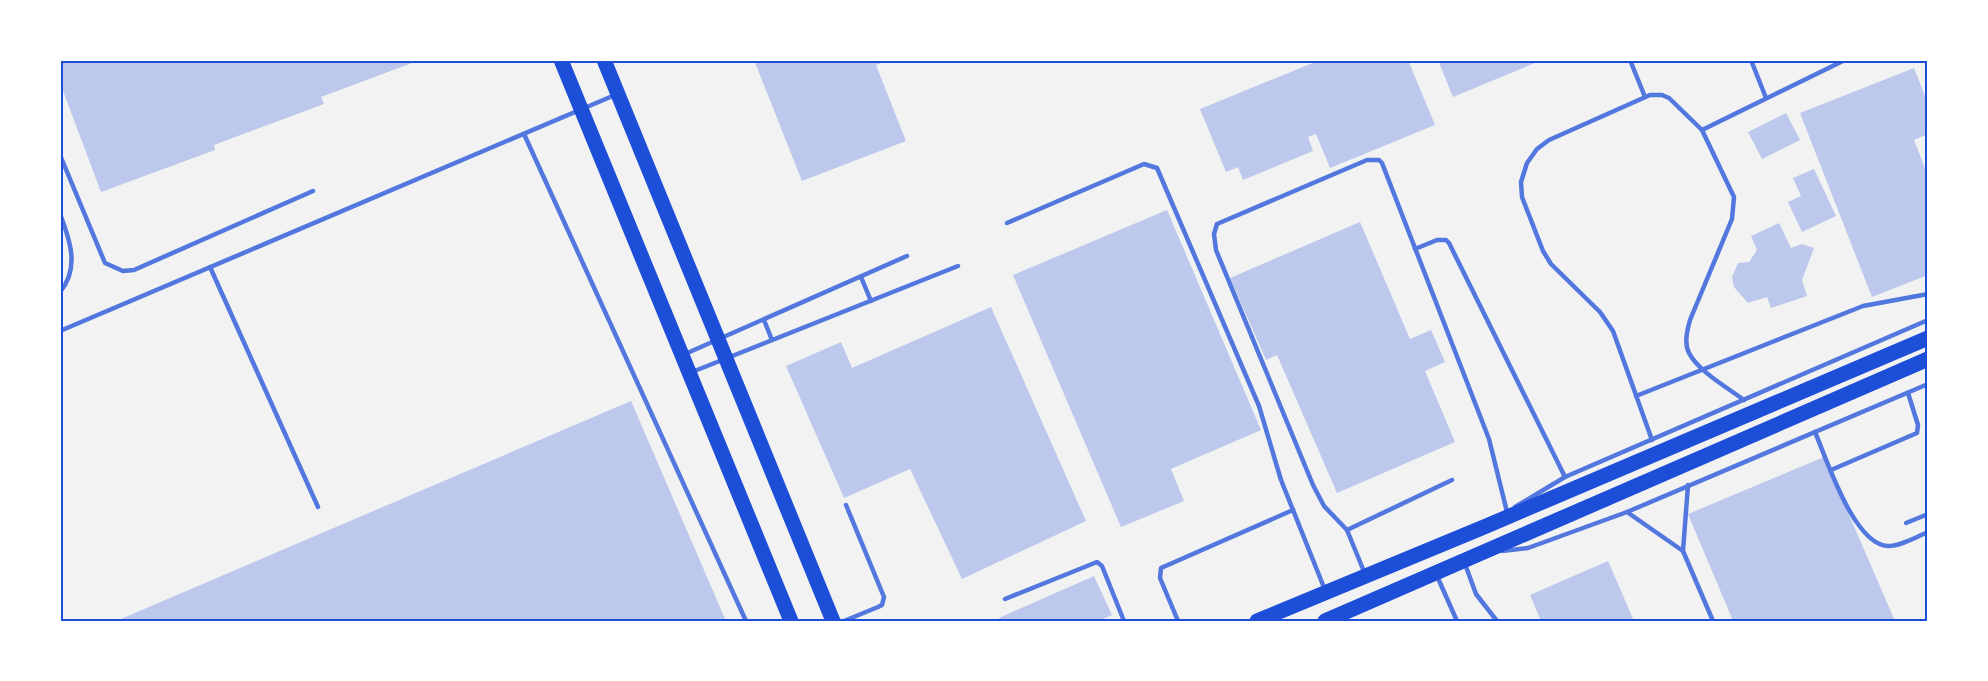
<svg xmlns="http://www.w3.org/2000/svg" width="1988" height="681" viewBox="0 0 1988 681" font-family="'Fira Sans',sans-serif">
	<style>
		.building { fill: #bdc9ec }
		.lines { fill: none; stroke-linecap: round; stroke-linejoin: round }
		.service { stroke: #5277de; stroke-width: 4.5 }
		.primary { stroke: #1d4ed8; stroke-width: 15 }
		.neatline { fill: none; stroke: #1d4ed8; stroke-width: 2 }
	</style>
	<rect width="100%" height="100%" fill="#f2f2f2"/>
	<g class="building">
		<path d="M60,60H420L321,97L324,104L214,145L215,150L101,192L60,83Z"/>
		<path d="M754,60H888L876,65L906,141L802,181Z"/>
		<path d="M1320,60H1408L1435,125L1330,168L1316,134L1308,137L1313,151L1243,180L1238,167L1226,172L1200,109Z"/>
		<path d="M1438,60H1542L1453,97Z"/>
		<path d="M1914,68L1925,96L1928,95V134L1914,140L1928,176V275L1872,297L1800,113Z"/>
		<path d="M1786,113L1800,140L1762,159L1748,132Z"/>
		<path d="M1814,169L1836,216L1802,232L1788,202L1801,196L1793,178Z"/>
		<path d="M1167,210L1261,430L1171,469L1184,501L1121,527L1013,275Z"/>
		<path d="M1360,222L1410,339L1431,330L1445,362L1425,371L1455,442L1337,493L1277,355L1266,360L1230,278Z"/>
		<path d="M1779,223L1791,248L1802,244L1814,248L1802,280L1807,296L1771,308L1767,297L1748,303L1734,287L1732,277L1738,263L1749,262L1757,250L1751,236Z"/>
		<path d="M991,307L1086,521L962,579L910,469L844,498L786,366L841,342L852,368Z"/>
		<path d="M631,401L726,621H116Z"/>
		<path d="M1824,457L1895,621H1733L1688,514Z"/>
		<path d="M1608,561L1634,621H1541L1530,595Z"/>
		<path d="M1094,576L1112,615L1099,621H1000L999,618Z"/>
	</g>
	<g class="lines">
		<g class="service">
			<path d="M1630,60L1645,97"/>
			<path d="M1751,60L1766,98"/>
			<path d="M1702,130L1845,60"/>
			<path d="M524,134L746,621"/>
			<path d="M60,155L105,263L123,271L134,270L313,191"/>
			<path d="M60,214C70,240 80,268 60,292"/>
			<path d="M1007,223L1144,164L1157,168L1259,406L1281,480L1325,590"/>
			<path d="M1415,249L1437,240H1446L1449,243L1565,477"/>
			<path d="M210,267L318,507"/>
			<path d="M861,277L871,301"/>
			<path d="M764,320L772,340"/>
			<path d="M60,331L615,95"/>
			<path d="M685,354L907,256"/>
			<path d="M692,372L958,266"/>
			<path d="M1636,396L1863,306L1928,294"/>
			<path d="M1815,432C1827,460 1854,545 1888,546C1901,546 1916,537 1928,532"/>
			<path d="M1652,440L1613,331L1600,312L1551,264L1543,251L1522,197L1521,182L1527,163L1537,149L1549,140L1650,95H1662L1669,98L1702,130L1734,197L1732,219L1690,320C1687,331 1684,343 1689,353C1698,371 1728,388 1744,400"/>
			<path d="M1831,470L1917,433L1918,425L1908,393"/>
			<path d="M1688,485L1683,551L1713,621"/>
			<path d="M1515,507L1565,477L1928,320"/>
			<path d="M1627,512L1683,551"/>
			<path d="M1906,523L1928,514"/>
			<path d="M1347,530L1452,480"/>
			<path d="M1502,551L1528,548L1627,512L1928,384"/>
			<path d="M1465,564L1476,594L1497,621"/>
			<path d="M1365,574L1347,530L1324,506L1313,485L1216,250L1214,234L1217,224L1367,160H1379L1382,163L1489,439L1507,512"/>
			<path d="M1437,576L1457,621"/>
			<path d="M1005,599L1097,562L1102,566L1124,621"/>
			<path d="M844,621L878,607L882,605L884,597L846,505"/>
			<path d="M1178,621L1160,578L1161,568L1293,510"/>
		</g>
		<g class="primary">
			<path d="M561,60L791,621"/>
			<path d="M604,60L833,621"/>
			<path d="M1257,621L1484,527L1928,338"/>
			<path d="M1325,621L1928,359"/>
		</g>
	</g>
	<rect width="1988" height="681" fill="none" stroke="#ffffff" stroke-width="123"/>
	<rect x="62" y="62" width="1864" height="558" class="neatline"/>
</svg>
